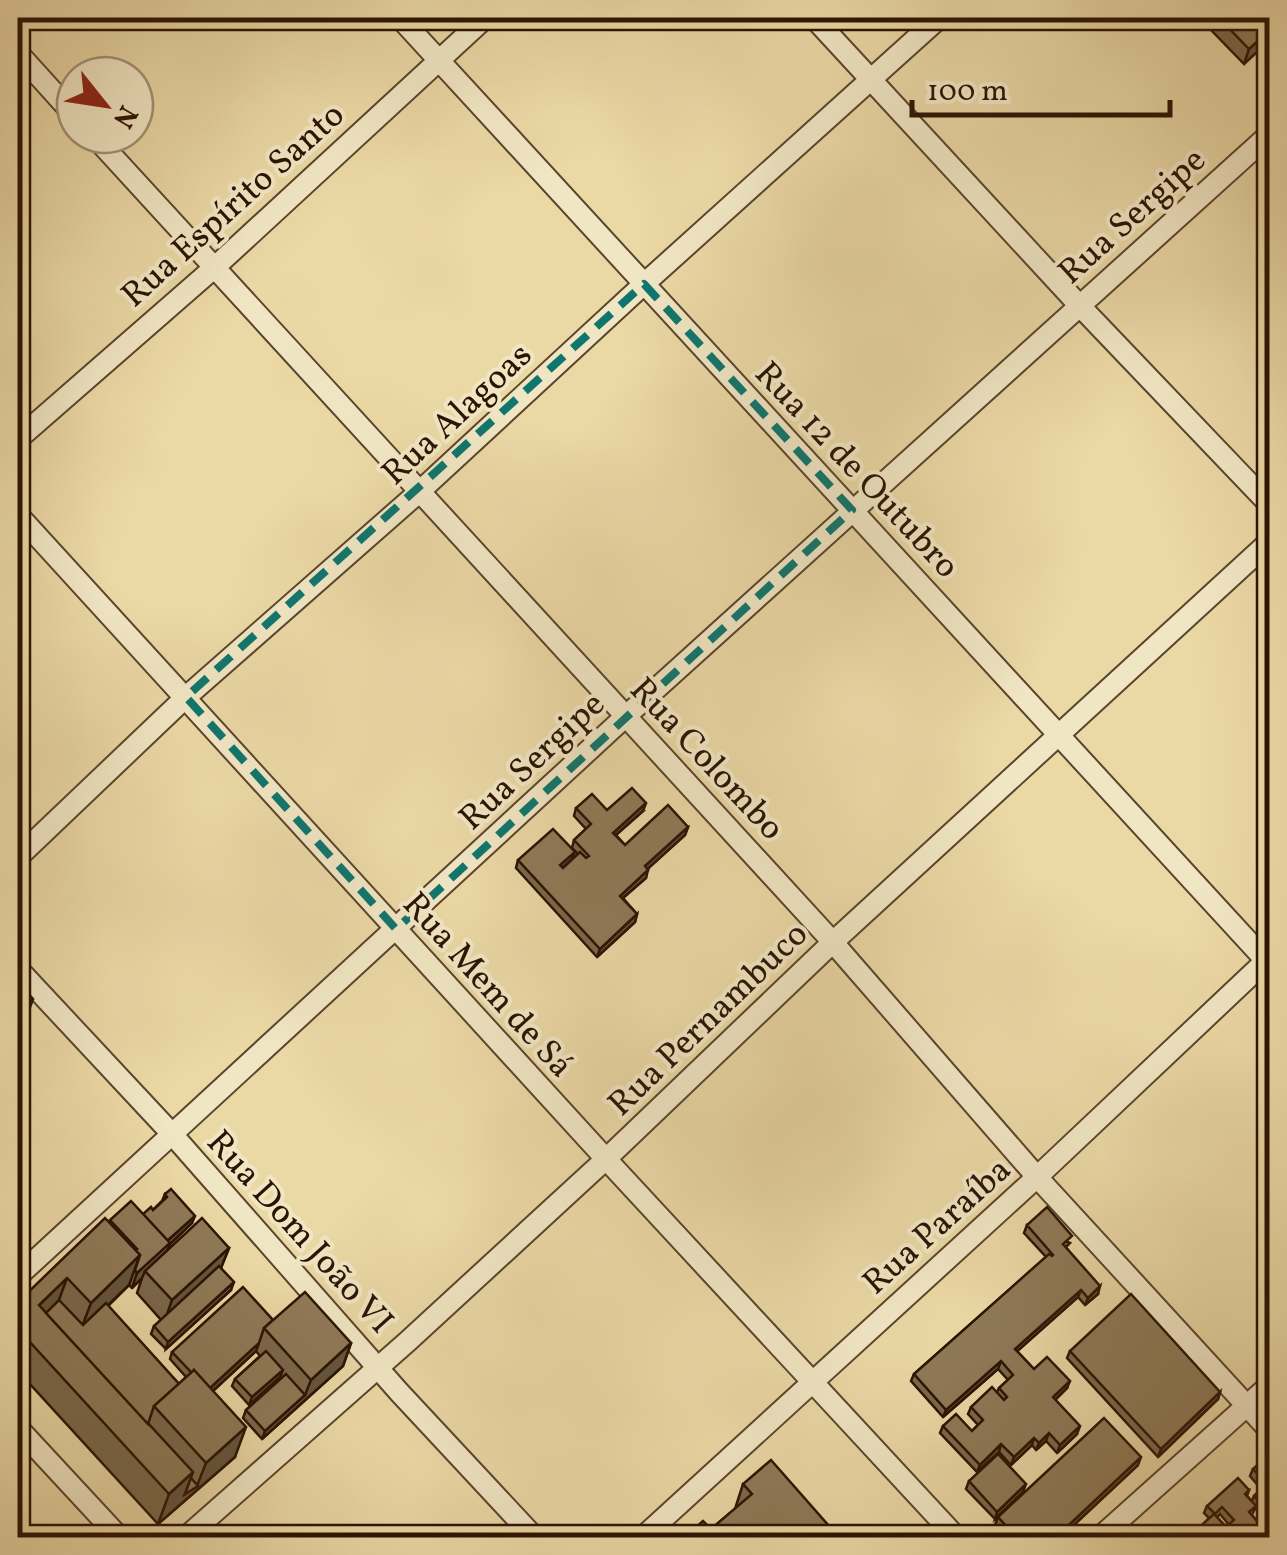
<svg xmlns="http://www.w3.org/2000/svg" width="1287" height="1555" viewBox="0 0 1287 1555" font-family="Vollkorn,serif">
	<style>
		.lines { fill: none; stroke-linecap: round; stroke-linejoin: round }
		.minor-casing { stroke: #5b442c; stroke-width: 24 }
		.minor { stroke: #f1e6c4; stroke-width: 20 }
		.wall { fill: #7a684b; stroke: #2b1303; stroke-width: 2.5; fill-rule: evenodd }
		.shaded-wall { fill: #63553d; stroke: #2b1303; stroke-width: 2.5 }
		.building { fill: #8e7957; stroke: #2b1303; stroke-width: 2.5 }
		.marked { fill: none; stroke: #0f766e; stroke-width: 8; stroke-dasharray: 20 12; stroke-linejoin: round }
		.labels { text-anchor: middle; stroke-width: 8; stroke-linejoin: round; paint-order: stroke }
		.street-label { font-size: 35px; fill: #2b1303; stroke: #f1e6c4 }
	</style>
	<rect width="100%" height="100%" fill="#ead8a5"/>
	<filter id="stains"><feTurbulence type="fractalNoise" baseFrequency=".002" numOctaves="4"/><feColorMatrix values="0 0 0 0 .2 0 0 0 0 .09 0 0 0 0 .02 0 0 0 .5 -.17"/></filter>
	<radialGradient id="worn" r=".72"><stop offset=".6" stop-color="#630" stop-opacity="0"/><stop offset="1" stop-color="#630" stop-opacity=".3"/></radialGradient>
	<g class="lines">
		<defs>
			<g id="minor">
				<path d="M400,18L1270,965"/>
				<path d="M814,18L1079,305L1270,505"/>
				<path d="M18,25L25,18"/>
				<path d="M18,53L75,116"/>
				<path d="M93,135L830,939L1037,1177L1270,1431"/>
				<path d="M18,439L215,267L485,18"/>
				<path d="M18,515L606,1159L957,1538"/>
				<path d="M18,857L186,697L419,492L644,284L939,18"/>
				<path d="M18,969L172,1134L399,1392L535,1538"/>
				<path d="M18,1276L626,716L1270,134"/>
				<path d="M18,1428L120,1538"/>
				<path d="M185,1538L407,1342L606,1159L833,942L1270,541"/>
				<path d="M642,1538L1037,1177L1270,957"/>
				<path d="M1099,1538L1270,1385"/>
			</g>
		</defs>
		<use href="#minor" class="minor-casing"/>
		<use href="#minor" class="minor"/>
	</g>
	<g class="wall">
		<path d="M1214,18H1270L1244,64L1210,29Z"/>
		<path d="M576,808L643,811L616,835L625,845L688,827L685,835L647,869L646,878L623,898L637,914L635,922L597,957L516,868L518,860L572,859L578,854L572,848L574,840L586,829L574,816Z"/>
		<path d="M165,1194L192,1223L170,1244L167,1250L229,1248L221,1268L231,1290L166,1349L151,1334L154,1326L161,1320L137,1293L142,1278L132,1288L129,1285L108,1306L179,1384L186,1377L170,1359L172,1352L273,1320L351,1343L343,1366L262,1439L243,1418L246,1410L281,1378L280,1377L249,1405L232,1386L235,1379L260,1356L256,1351L213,1391L235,1457L158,1524L18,1371V1302L109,1223L110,1220L143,1214L153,1210L162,1201Z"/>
		<path d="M1027,1225L1070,1243L1066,1247L1098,1294L1085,1305L1078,1297L1017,1351L1034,1369L1067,1388L1055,1400L1077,1434L1057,1453L1046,1441L1036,1450L1032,1445L1011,1465L999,1452L977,1472L940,1433L943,1426L972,1431L978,1425L968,1414L971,1407L997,1392L999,1388L1008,1380L998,1369L943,1417L911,1381L914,1374L1046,1257L1024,1233Z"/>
		<path d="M1070,1351L1220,1392L1218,1399L1158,1457L1067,1358Z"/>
		<path d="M1270,1461V1505L1260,1514L1255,1508L1252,1515L1263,1528L1261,1535L1258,1538H1190L1209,1518L1204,1513L1207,1506L1249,1490L1247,1496L1252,1501L1254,1496L1261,1489L1250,1476L1253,1469ZM1220,1514L1229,1525L1226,1527L1217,1517Z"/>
		<path d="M1138,1465L1060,1538H1007L995,1525L998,1517Z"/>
		<path d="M969,1481L1023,1492L995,1519L966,1489Z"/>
		<path d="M743,1484L836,1538L711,1529L735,1509Z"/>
	</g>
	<g class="shaded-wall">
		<path d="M1270,30V40L1244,64L1249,49Z"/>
		<path d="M646,803L643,811L610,840L613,833Z"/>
		<path d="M688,827L685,835L642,874L645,866Z"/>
		<path d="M575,852L572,859L557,873L560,865Z"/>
		<path d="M648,870L646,878L617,903L620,896Z"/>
		<path d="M637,914L635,922L597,957L600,949Z"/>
		<path d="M33,999L25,1021L18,1028V1014Z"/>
		<path d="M195,1216L192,1223L170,1244L164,1259L145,1271L142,1278L132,1288L137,1273L166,1242Z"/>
		<path d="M229,1248L220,1270L164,1323L172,1300Z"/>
		<path d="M140,1255L129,1285L80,1332L91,1303Z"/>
		<path d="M67,1278L56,1308L33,1330L39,1305Z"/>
		<path d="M234,1282L231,1290L166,1349L168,1342Z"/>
		<path d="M1100,1286L1098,1294L1085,1305L1088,1298Z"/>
		<path d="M1081,1290L1078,1297L1012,1356L1015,1349Z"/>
		<path d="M259,1343L256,1351L205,1398L208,1390Z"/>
		<path d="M351,1343L343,1366L262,1439L265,1431L305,1395L311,1380Z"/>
		<path d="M1001,1361L998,1369L943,1417L946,1410Z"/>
		<path d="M283,1370L280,1377L249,1405L252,1397Z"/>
		<path d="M1070,1381L1067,1388L1050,1405L1053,1397Z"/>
		<path d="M1220,1392L1218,1399L1158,1457L1161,1449Z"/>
		<path d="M1080,1426L1077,1434L1057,1453L1060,1445Z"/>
		<path d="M246,1427L235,1457L158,1524L169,1494L193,1472L185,1494L197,1486L206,1463Z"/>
		<path d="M1049,1433L1046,1441L1036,1450L1039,1443Z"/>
		<path d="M1034,1438L1032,1445L1011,1465L1014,1457Z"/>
		<path d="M1001,1444L999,1452L977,1472L980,1465Z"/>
		<path d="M1141,1457L1138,1465L1060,1538H1055Z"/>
		<path d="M1026,1484L1023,1492L995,1519L997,1512Z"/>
		<path d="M1270,1500V1505L1260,1514L1263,1506Z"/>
	</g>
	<g class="building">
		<path d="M1219,18H1270V30L1249,49Z"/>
		<path d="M632,788L646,803L613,833L625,845L668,805L688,827L645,866L648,870L620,896L637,914L600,949L518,860L553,829L575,852L560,865L563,868L580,852L586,858L589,856L574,840L591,824L576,808L592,794L607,810Z"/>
		<path d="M18,982L33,999L18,1014Z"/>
		<path d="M171,1189L195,1216L167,1241L143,1214L151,1207L153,1210L167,1197L165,1194Z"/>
		<path d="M131,1201L170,1243L137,1273L135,1270L140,1255L135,1250L137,1249L110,1220Z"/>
		<path d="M1047,1207L1072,1236L1063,1244L1100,1286L1088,1298L1081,1290L1015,1349L1034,1369L1047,1357L1070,1381L1053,1397L1080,1426L1060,1445L1049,1433L1039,1443L1034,1438L1014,1457L1001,1444L980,1465L943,1426L956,1414L972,1431L983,1420L971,1407L992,1387L1004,1400L1007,1397L999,1388L1013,1375L1001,1361L946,1410L914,1374L1049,1254L1052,1256L1053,1255L1027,1225Z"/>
		<path d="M105,1218L140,1255L91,1303L67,1278L39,1305L193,1472L169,1494L18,1329V1302Z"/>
		<path d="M202,1218L229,1248L172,1300L145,1271Z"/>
		<path d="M219,1266L234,1282L168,1342L154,1326Z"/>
		<path d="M243,1287L273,1320L264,1328L259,1343L210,1388L194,1370L192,1373L172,1352Z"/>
		<path d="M305,1292L351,1343L311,1380L264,1328Z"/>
		<path d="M1131,1294L1220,1392L1161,1449L1070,1351Z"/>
		<path d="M59,1300L83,1325L106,1303L179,1384L154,1406L148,1424L46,1313Z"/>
		<path d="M266,1351L283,1370L252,1397L235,1379Z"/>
		<path d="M194,1370L246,1427L206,1463L154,1406Z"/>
		<path d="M286,1374L305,1395L265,1431L246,1410Z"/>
		<path d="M1104,1418L1141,1457L1055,1538H1017L998,1517Z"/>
		<path d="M998,1454L1026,1484L997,1512L969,1481Z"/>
		<path d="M1266,1457L1270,1461V1500L1263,1506L1254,1496L1267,1484L1253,1469Z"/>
		<path d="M771,1460L837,1535L833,1538H684L703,1521L711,1529L752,1494L743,1484Z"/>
		<path d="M191,1478L198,1486L185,1494Z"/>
		<path d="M1238,1478L1249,1490L1245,1494L1256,1506L1249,1512L1263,1528L1252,1538H1236L1232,1533L1226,1538H1198L1194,1532L1214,1514L1226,1527L1234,1520L1222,1507L1215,1514L1207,1506Z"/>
	</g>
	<path class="marked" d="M644,284L852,510L396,929L186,697Z"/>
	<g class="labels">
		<g class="street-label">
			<text transform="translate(232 204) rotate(-42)" y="12">Rua Espírito Santo</text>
			<text transform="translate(1131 215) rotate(-42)" y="12">Rua Sergipe</text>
			<text transform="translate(456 413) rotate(-43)" y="12">Rua Alagoas</text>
			<text transform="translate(858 469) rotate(47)" y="12">Rua 12 de Outubro</text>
			<text transform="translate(708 758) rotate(47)" y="12">Rua Colombo</text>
			<text transform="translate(531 760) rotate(-43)" y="12">Rua Sergipe</text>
			<text transform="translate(489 984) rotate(48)" y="12">Rua Mem de Sá</text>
			<text transform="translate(707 1018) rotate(-44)" y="12">Rua Pernambuco</text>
			<text transform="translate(936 1225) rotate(-42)" y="12">Rua Paraíba</text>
			<text transform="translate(301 1231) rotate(48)" y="12">Rua Dom João VI</text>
		</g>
	</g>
	<rect width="1287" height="1555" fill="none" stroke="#ead8a5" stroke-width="60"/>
	<rect x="20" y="20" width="1247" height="1515" fill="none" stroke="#2b1303" stroke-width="5"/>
	<rect x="30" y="30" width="1227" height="1495" fill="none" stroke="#2b1303" stroke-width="2.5"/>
	<g transform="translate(105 105) rotate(120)"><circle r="48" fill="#f1e6c4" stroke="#a29277" stroke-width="2.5"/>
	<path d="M0-8L18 38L0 25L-18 38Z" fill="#8f2418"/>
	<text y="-15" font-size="28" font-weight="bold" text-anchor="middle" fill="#2b1303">N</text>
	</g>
	<path d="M912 100v15h258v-15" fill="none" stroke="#2b1303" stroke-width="5"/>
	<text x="927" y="100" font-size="30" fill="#2b1303" stroke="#f1e6c4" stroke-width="8" paint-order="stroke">100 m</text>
	<rect width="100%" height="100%" filter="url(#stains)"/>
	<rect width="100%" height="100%" fill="url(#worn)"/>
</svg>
